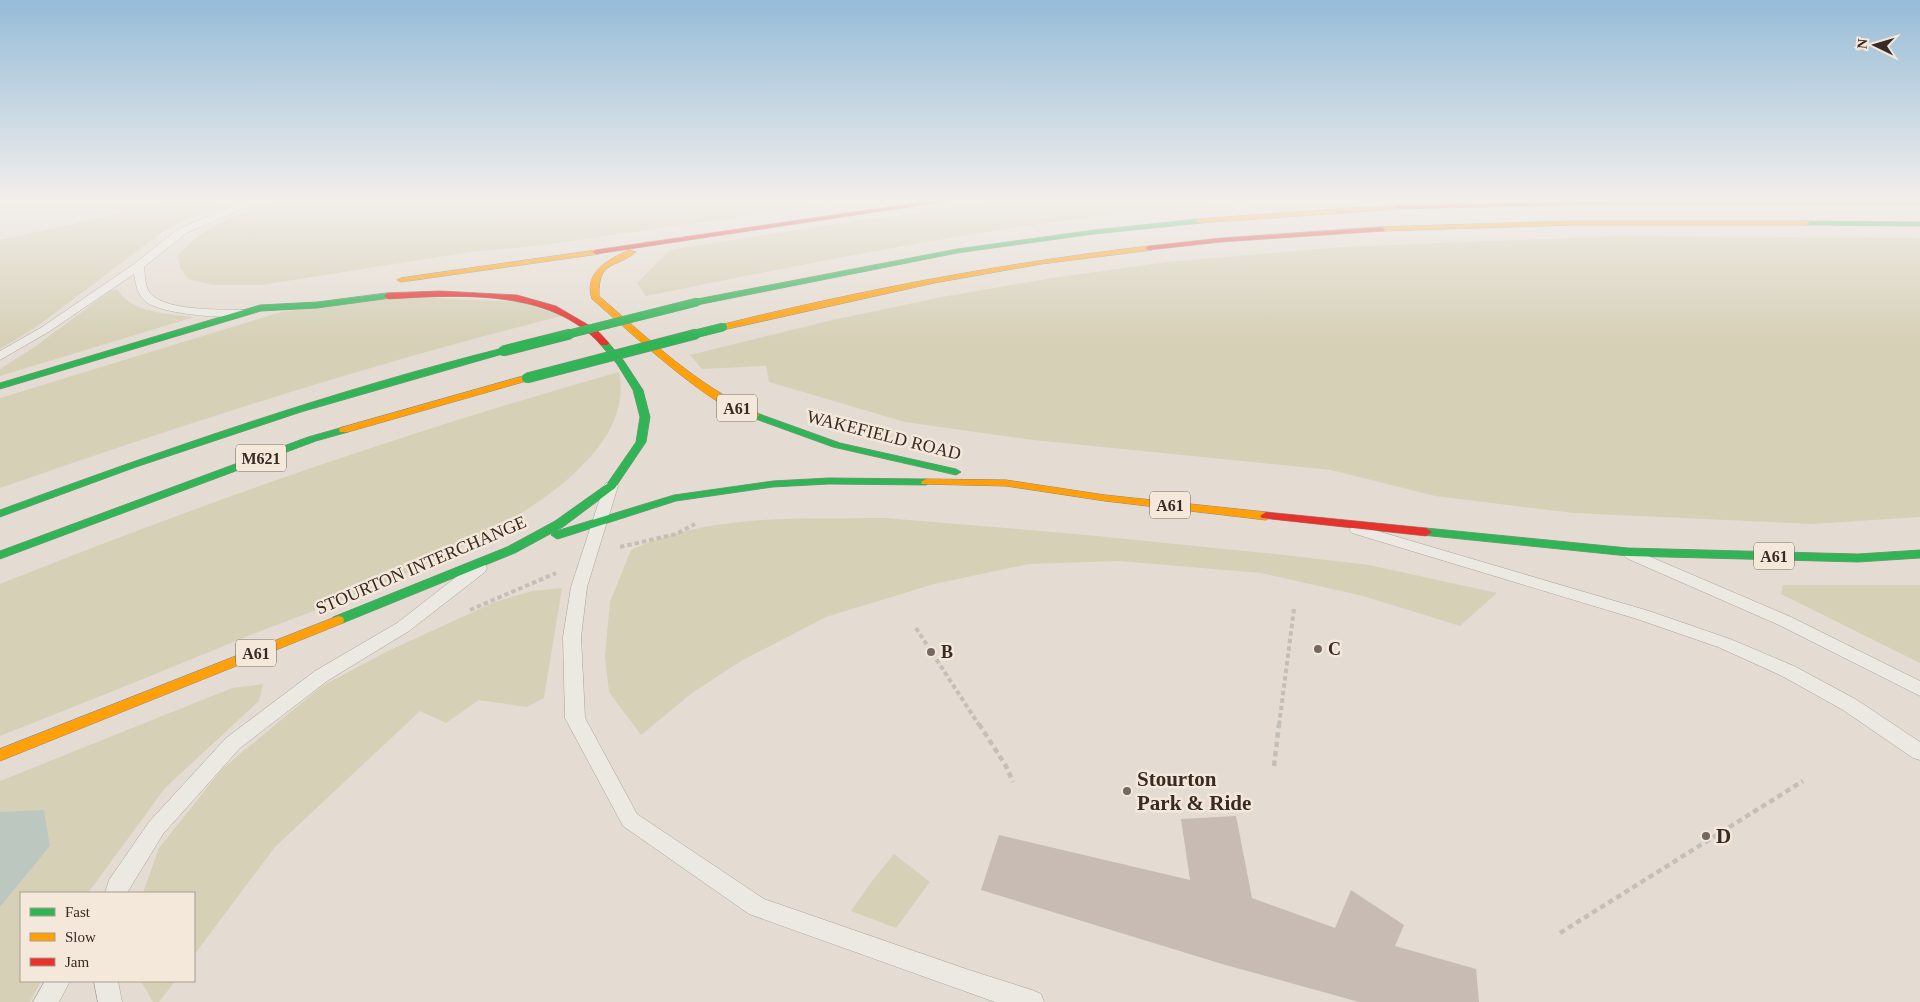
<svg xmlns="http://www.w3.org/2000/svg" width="1920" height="1002" viewBox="0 0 1920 1002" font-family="'Times New Roman',serif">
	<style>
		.green { fill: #d5d0b6 }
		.water { fill: #bcc8bf }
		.building { fill: #c7bbb3 }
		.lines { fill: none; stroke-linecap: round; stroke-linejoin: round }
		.lane-casing { stroke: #aaa29a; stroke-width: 1 }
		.fast-casing { stroke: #8f8881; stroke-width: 1 }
		.slow-casing { stroke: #8f8881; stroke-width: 1 }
		.jam-casing { stroke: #8f8881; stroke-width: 1 }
		.path-far1 { stroke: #c5bfb9; stroke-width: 4; stroke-dasharray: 4.5 3; stroke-linecap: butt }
		.path { stroke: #c5bfb9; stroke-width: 4.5; stroke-dasharray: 5.5 4; stroke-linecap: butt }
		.lane { fill: #ece9e3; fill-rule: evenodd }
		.fast { fill: #30b455; fill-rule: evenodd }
		.slow { fill: #ff9f0a; fill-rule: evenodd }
		.jam { fill: #e5322d; fill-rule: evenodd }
		.fast-bridge-far1-casing { stroke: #8f8881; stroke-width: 9; stroke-linecap: butt }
		.fast-bridge-casing { stroke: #8f8881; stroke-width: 11; stroke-linecap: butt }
		.fast-bridge-far1 { stroke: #30b455; stroke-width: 8 }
		.fast-bridge { stroke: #30b455; stroke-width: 10 }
		.poi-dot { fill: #756860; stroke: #f3e8da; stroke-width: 2 }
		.labels { text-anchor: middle; stroke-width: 5; stroke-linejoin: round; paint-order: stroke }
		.shield { fill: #f3e8da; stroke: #71635a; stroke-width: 1 }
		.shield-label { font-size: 16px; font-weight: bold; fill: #392a23 }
		.street-label { font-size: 18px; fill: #392a23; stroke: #f3e8da }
		.poi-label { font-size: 18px; font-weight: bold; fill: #392a23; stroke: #f3e8da; text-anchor: start }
		.near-poi-label { font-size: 21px; font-weight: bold; fill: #392a23; stroke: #f3e8da; text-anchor: start }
	</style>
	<rect width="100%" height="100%" fill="#e4dcd2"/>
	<g class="green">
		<path d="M186,199H240L188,219L161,233L39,325L0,349V240Z"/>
		<path d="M297,199H864L536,246L470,252L261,285H214L188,279L180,268L178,256C203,223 257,207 297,199Z"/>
		<path d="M1043,199H1318C1243,204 1167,208 1092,217C942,236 794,266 646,296L637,283L670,250L860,220Z"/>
		<path d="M1617,236L1920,238V517L1812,524L1574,513L1435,496L1331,470L1033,440L905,422L769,382L766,366L702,369L690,355L832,320L942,297L1052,278L1168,262L1343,247Z"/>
		<path d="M117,289C120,293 124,298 128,301C144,313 175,315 194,317L0,376V369L36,346L110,291Z"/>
		<path d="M386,296L520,302L562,316C372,363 185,424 0,488V398L281,312Z"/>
		<path d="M619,372C647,500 338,600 248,636C166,670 83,703 0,736V584C202,503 409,431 619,372Z"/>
		<path d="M885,518L1077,534L1285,555L1369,565L1497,593L1460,626L1363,596L1261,573L1119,561L1029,564L934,584L826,617L741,661L692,693L641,735L609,692L605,656L610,602L631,550C710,513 800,519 885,518Z"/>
		<path d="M1783,585H1920V663L1781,594Z"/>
		<path d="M562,588L544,698L527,707L479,700L446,723L420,711L275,847L194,955V893H143L159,848L222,769L322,686L388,651L495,602L532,591Z"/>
		<path d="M263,684L259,701L165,788L88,893H21V981H41L30,1002H0V907L50,846L44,811L0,812V781L232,688Z"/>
		<path d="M894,854L930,882L896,928L851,911L872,881Z"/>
		<path d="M141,981H175L159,1002H153Z"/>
	</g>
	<path class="water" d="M44,810L50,846L0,907V812Z"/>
	<path class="building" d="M1236,816L1252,898L1335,928L1351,890L1404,925L1395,946L1476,969L1479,1002H1359L1222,964L981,890L999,835L1190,880L1181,819Z"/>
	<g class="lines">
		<defs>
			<g id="lane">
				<path d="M259,199H276L239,210L186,233L144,267C145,274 145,284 148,290C160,312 221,309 243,310L247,311L249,313L247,315C227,320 162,314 146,302C137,294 136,285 134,274L50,331L0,360V351L42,327L134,264L178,229L233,206Z"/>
				<path d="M611,482L616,483L618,486L587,587L581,637L585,718L637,814L764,899L969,970L1032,990L1041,994L1044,1002H995L749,914L623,826L565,718L563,637L571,587L604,486L606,483Z"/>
				<path d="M1357,525L1649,611L1730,639L1794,666L1857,700L1920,742V760L1913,758L1843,710L1782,676L1718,647L1637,619L1352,533L1349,530L1352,527Z"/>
				<path d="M1632,549L1791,617L1920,681V696L1779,625L1626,558L1624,554L1626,550Z"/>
				<path d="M479,563L485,564L487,568L485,572L409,631L327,681L240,748L163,834L127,893H105L109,880L149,822L226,738L315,671L397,623L473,564Z"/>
				<path d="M45,981H70L59,1002H33Z"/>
				<path d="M94,981H118L122,1002H98Z"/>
			</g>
			<g id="fast">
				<path d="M1920,201V205H1606L1602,203L1606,201Z"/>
				<path d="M1199,219L1203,221L1202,223L1094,234L957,253L697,305L693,302L697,299L957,249L1094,230Z"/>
				<path d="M1803,221L1920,222V226L1806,225H1803Z"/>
				<path d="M388,293L392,296L391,298L317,308L261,311L0,389V383L260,305L317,302Z"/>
				<path d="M604,340L607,341L624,361L643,390L650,417L646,442L615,488L563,527L515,553L343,623H333L332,620L333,617L507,547L555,521L607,484L636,442L640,417L633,390L617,364L599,343Z"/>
				<path d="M503,348L506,349V353L301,412L136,467L0,517V510C165,449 332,391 503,348Z"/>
				<path d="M754,412L840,443L956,469L961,472L956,475L833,447L750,417L749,415L750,413Z"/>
				<path d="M344,427L348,428L349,430L348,432L316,441L0,559V551L308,437Z"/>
				<path d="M829,478L926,479L931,482L926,485L829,484L773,487L676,501L561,538L557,539L551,535L553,532L674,495L773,481Z"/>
				<path d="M1426,528L1628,548L1858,554L1920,550V558L1858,562L1628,556L1422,535L1420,532Z"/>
			</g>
			<g id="slow">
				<path d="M1397,205L1401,207L1400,209L1199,223L1195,221L1199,219Z"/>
				<path d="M1570,221H1806L1810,223L1806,225H1570L1381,231L1377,229L1381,227Z"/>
				<path d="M1149,246H1152V250L1041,264L934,283L723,330L719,327L720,325C861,290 1004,263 1149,246Z"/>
				<path d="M596,250H599V254L401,282L397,280L401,278Z"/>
				<path d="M629,250L636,252C615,269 598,260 599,296C650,340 696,385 758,413L759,415L758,417C727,424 618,321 592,299C583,272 609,259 629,250Z"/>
				<path d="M527,375L530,376V380L348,432H340L339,430L340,428Z"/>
				<path d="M926,479L1006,480L1105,495L1266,512L1272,516L1266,520L1105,501L1006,486L922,484L921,482Z"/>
				<path d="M338,616L343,617L344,620L343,623L0,761V749Z"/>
			</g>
			<g id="jam">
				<path d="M942,199H962L596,254L592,252L596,250Z"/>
				<path d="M1606,201L1610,203L1608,204L1397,209L1393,207L1397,205Z"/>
				<path d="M1381,227L1385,229L1384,231L1221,242L1149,250L1145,248L1149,246L1221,238Z"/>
				<path d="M441,291L517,295L556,306L597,330L609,343L607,345H601C550,288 458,295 388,299L384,296L388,293Z"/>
				<path d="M1266,512L1426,528L1432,532L1426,536L1262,518L1260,516Z"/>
			</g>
		</defs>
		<use href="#lane" class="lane-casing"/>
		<use href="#fast" class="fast-casing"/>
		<use href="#slow" class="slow-casing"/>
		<use href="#jam" class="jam-casing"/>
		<g class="path-far1">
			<path d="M620,547L676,534L695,524"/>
			<path d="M470,610L556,573"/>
			<path d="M916,628L979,725"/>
			<path d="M1279,725L1294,609"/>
		</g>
		<g class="path">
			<path d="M979,724L1006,766L1013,782"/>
			<path d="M1274,766L1279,724"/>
			<path d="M1560,933L1803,781"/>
		</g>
		<use href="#lane" class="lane"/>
		<use href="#fast" class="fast"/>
		<use href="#slow" class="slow"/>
		<use href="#jam" class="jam"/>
		<defs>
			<g id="fast-bridge-far1">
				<path d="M565,335L697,302"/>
				<path d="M691,335L723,327"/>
			</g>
			<g id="fast-bridge">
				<path d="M503,351L570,334"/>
				<path d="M527,378L696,334"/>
			</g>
		</defs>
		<use href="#fast-bridge-far1" class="fast-bridge-far1-casing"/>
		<use href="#fast-bridge" class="fast-bridge-casing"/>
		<use href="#fast-bridge-far1" class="fast-bridge-far1"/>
		<use href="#fast-bridge" class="fast-bridge"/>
	</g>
	<linearGradient id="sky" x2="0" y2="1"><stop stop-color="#96bcd8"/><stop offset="0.59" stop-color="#f3efeb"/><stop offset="1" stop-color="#f3efeb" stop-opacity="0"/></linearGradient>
	<rect width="1920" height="340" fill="url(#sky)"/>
	<g class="poi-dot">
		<circle cx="1318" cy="649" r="5"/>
		<circle cx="931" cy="652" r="5"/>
		<circle cx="1127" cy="791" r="5"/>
		<circle cx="1706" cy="836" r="5"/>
	</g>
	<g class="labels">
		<g class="shield">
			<rect x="717" y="394.5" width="40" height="27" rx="4"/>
			<rect x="236" y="444.5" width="50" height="27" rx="4"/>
			<rect x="1150" y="491.5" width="40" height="27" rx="4"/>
			<rect x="1754" y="542.5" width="40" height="27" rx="4"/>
			<rect x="236" y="639.5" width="40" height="27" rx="4"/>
		</g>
		<g class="shield-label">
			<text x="737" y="414">A61</text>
			<text x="261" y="464">M621</text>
			<text x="1170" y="511">A61</text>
			<text x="1774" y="562">A61</text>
			<text x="256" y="659">A61</text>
		</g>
		<g class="street-label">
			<text transform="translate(884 435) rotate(14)" y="6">WAKEFIELD ROAD</text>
			<text transform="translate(421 565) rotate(-23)" y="6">STOURTON INTERCHANGE</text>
		</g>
		<g class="poi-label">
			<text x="1328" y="655">C</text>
			<text x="941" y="658">B</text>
		</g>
		<g class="near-poi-label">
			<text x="1137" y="786">Stourton<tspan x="1137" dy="24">Park &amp; Ride</tspan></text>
			<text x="1716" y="843">D</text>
		</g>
	</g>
	<rect x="20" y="892" width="175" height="90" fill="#f3e8da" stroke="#a99c91"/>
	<rect x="30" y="908" width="25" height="8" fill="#30b455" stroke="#a99c91"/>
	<text x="65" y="917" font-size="15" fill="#392a23">Fast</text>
	<rect x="30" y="933" width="25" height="8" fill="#ff9f0a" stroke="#a99c91"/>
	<text x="65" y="942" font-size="15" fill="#392a23">Slow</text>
	<rect x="30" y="958" width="25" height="8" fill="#e5322d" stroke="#a99c91"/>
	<text x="65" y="967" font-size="15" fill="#392a23">Jam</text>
	<g transform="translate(1875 45) rotate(275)" stroke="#f3e8da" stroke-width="4" paint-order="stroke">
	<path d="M0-4L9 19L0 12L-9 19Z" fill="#392a23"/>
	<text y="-8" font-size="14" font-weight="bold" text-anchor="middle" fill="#392a23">N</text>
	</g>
</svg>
